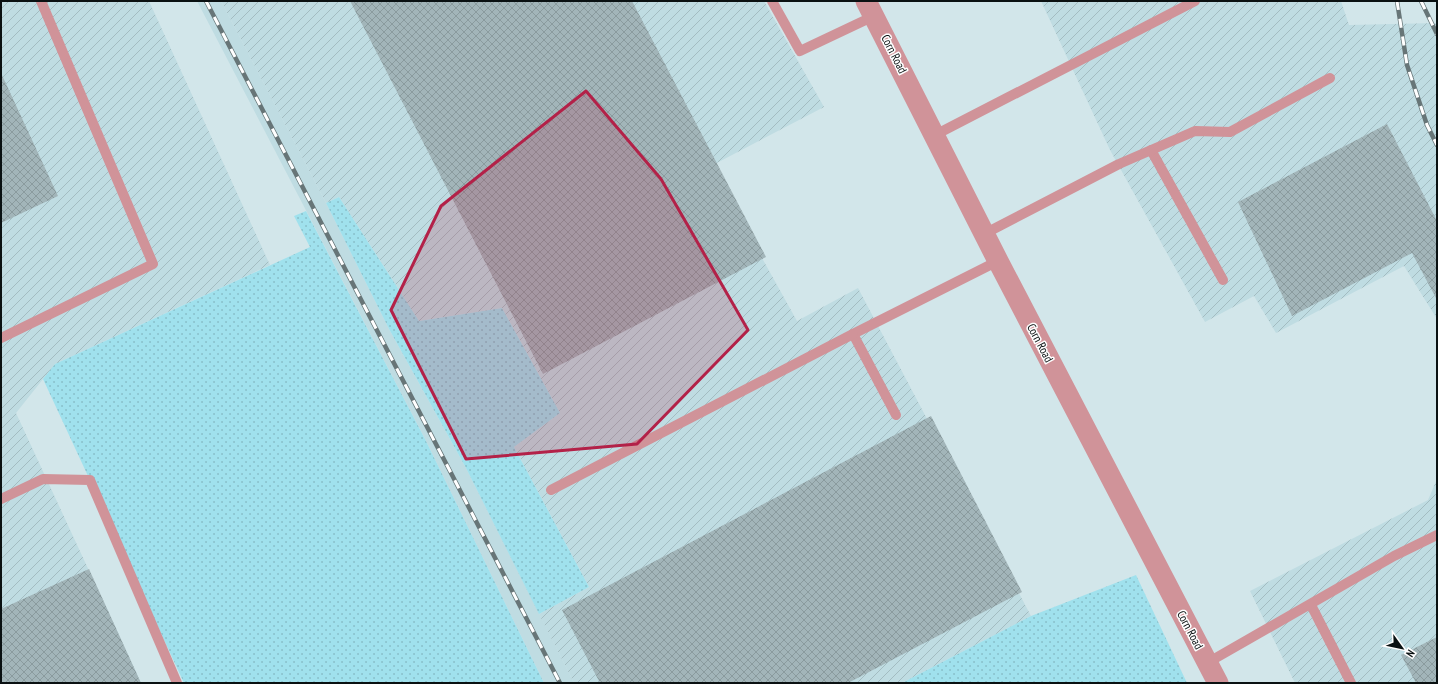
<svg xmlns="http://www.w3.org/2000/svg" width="1438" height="684" viewBox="0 0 1438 684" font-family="'PT Sans Narrow',sans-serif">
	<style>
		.built { fill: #bfdce2 }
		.industrial { fill: url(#industrial-furrows) }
		.grass { fill: url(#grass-dots) }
		.building { fill: url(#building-cross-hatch) }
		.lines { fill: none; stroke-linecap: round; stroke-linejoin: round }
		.service { stroke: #d09399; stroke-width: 10 }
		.minor { stroke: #d09399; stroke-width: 21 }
		.rail-casing { stroke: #677577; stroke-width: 4.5 }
		.rail { stroke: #fff; stroke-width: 3; stroke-dasharray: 9; stroke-linecap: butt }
		.marked { fill: #b32148; fill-opacity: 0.2; stroke: #b32148; stroke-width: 3; stroke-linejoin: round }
		.labels { text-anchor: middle; stroke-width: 3; stroke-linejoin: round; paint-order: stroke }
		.street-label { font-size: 12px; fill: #0a1112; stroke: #fff }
	</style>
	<defs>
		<pattern id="industrial-furrows" width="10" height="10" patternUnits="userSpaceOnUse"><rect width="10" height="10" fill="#bfdce2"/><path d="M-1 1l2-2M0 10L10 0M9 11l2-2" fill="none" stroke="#a3bcc1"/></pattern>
		<pattern id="grass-dots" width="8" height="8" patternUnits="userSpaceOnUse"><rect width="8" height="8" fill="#a0e1ed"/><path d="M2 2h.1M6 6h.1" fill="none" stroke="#88c0ca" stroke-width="1.8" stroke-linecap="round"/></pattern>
		<pattern id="building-cross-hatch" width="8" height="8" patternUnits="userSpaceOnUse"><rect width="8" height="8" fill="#a2b5b9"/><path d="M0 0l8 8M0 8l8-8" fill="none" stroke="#8a9b9e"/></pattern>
	</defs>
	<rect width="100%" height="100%" fill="#d2e6ea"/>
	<path class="built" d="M197,1H221L326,203L389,329L466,468L574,683H544L425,439Z"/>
	<g class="industrial">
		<path d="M1,1H149L270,265L55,364L16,413L141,683H1Z"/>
		<path d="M221,1H764L824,107L711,166L797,321L858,288L1031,616L902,683H574L539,614L589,587L514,447L560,413L502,308L419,321L339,197L326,203Z"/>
		<path d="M1041,1H1341L1349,25L1437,23V319L1404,266L1276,333L1254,296L1205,322L1110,150Z"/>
		<path d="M1437,479V683H1295L1250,591L1428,500Z"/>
	</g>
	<g class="grass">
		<path d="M339,197L419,321L502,308L560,413L514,447L589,587L539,614L466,468L389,329L326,203Z"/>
		<path d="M306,211L425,439L544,683H184L43,379L55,364L310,247L294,216Z"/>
		<path d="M1136,575L1187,683H902L1031,616Z"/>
	</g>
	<g class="building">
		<path d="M350,1H632L766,257L543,374Z"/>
		<path d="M1,73L58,196L1,223Z"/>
		<path d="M1387,124L1437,221V300L1412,253L1292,316L1238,202Z"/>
		<path d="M931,416L1022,592L848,683H600L562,610Z"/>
		<path d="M89,569L141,683H1V609Z"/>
		<path d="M1437,637V683H1416L1401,655Z"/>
	</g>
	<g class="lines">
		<g class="service">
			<path d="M772,1L800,51L874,16"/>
			<path d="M935,135L1195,1"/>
			<path d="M1151,150L1223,280"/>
			<path d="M984,234L1119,164L1195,131L1230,132L1330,78"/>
			<path d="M1,338L153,264L41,1"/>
			<path d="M896,415L853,334L998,261"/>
			<path d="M551,490L853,334"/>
			<path d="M1,499L43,479L90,480L177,683"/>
			<path d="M1311,605L1351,683"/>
			<path d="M1207,663L1394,556L1437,535"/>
		</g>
		<path class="minor" d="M866,1L998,261L1218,683"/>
		<defs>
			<g id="rail">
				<path d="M206,1L560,683"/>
				<path d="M1397,1L1407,65L1427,125L1437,145"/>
				<path d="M1421,1L1437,34"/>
			</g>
		</defs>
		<use href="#rail" class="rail-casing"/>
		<use href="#rail" class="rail"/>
	</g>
	<path class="marked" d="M586,91L661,179L748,330L637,444L466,459L391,310L441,206Z"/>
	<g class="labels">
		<g class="street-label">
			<text transform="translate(894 54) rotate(63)" y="4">Corn Road</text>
			<text transform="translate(1040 343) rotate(62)" y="4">Corn Road</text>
			<text transform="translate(1190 630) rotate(62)" y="4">Corn Road</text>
		</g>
	</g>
	<rect width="1438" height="684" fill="none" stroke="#0a1112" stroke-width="4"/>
	<g transform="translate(1402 648) rotate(123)" stroke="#ffffff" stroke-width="3" paint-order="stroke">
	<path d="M0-3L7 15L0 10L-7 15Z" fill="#0a1112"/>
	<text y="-6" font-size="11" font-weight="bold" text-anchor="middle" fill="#0a1112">N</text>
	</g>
</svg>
